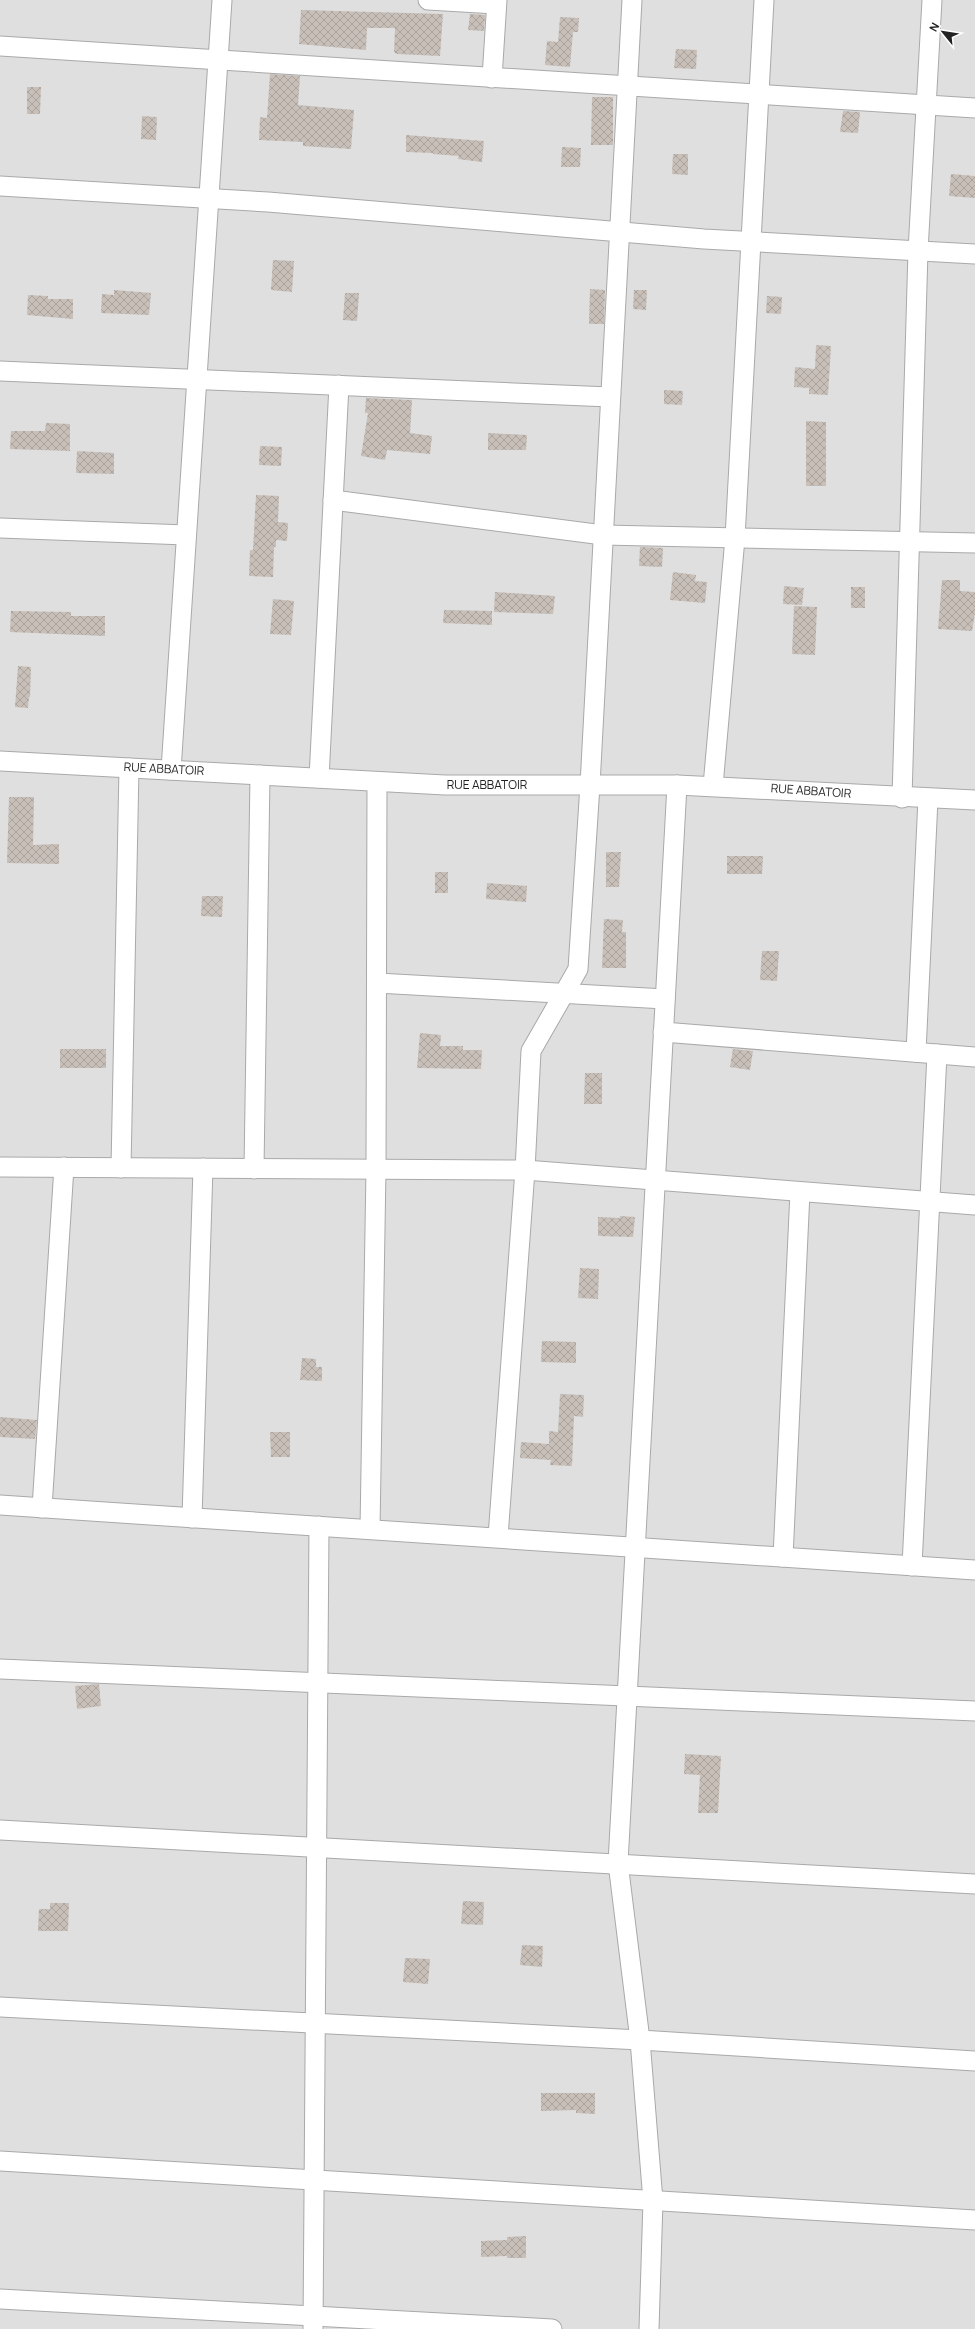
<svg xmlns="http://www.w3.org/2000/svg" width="975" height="2329" viewBox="0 0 975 2329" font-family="Manrope,sans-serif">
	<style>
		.residential { fill: #e0dfdf }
		.building { fill: url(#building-cross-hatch) }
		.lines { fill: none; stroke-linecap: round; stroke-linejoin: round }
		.street-casing { stroke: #a9a9a9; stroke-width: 21 }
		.street { stroke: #fff; stroke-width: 19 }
		.labels { text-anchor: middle; stroke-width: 3; stroke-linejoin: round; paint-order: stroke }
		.street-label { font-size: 12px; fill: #222; stroke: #fff }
	</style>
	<defs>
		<pattern id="building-cross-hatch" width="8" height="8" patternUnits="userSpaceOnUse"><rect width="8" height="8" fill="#c7bfb8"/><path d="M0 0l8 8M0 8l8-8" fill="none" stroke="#aba49e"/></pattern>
	</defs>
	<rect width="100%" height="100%" fill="#f2efe9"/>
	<rect class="residential" x="0" y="0" width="975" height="2329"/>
	<g class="building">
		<path d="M301,10L443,14L440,56L397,54L394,52L395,28H367L366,50L299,44Z"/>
		<path d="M470,14L485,15L484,31L468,30Z"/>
		<path d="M560,17L579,18L578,32H573L570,67L545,65L547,41L558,42Z"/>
		<path d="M676,49L697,50L696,69L674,68Z"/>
		<path d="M270,74L300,76L298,105L354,110L351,149L303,146V142L259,140L260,117L267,118Z"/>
		<path d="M27,87H41L40,114H27Z"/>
		<path d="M592,97H613V145H591Z"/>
		<path d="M843,111L860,112L858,133L840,132Z"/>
		<path d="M142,116L157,117L156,140L141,139Z"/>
		<path d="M406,135L484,141L482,162L458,159L459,156L433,154V153L406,152Z"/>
		<path d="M562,147L581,148L580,167H561Z"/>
		<path d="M673,154H688V175L672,174Z"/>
		<path d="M951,174L975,176V198L949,196Z"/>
		<path d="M273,260L294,261L292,292L271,290Z"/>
		<path d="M590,289L605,290L604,324H589Z"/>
		<path d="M114,290L151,293L149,315L101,313L102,294L114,295Z"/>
		<path d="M634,290H647L646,310L633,309Z"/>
		<path d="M345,293H359L357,321L343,320Z"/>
		<path d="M28,295L48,296V299H73V319L27,315Z"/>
		<path d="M767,296L782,297L781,314L766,313Z"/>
		<path d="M816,345L831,346L828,395L809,394V388L794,387L795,367L815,369Z"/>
		<path d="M664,390L683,391L682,405L664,404Z"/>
		<path d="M366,398L412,400L410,433L432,436L430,454L387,450L385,460L361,456L368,413H365Z"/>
		<path d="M806,421L826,422V486H806Z"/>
		<path d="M46,423L70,424V451L10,449L11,431H45Z"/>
		<path d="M488,433L527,435L526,450H488Z"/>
		<path d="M260,446L282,447L281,466L259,465Z"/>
		<path d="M77,451L114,453V474L76,473Z"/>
		<path d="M256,495L279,496L278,522L288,523L287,541L276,540V547H274L273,577L249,576L250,550H253Z"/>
		<path d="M640,547L663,548L662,567L639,566Z"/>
		<path d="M673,572L696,575L695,581L707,582L705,603L670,600Z"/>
		<path d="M942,580H960V591L975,592V613L972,631L938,629Z"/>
		<path d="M784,586L804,588L802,605L783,604Z"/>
		<rect x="851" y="587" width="14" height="21"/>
		<path d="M495,592L555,596L553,614L494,612Z"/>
		<path d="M273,599L294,601L291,635L270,634Z"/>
		<path d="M794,606L817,607L815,655L792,654Z"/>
		<path d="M444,610L492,611V625L443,623Z"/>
		<path d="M11,611L71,612V616H105V636L10,632Z"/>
		<path d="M18,666L31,667L30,697H29L28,708L15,707Z"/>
		<path d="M9,797H34L33,845L59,844V864L7,863Z"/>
		<path d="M606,852H621L619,887H606Z"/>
		<path d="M727,856H763L762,874H727Z"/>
		<rect x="435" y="872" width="13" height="21"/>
		<path d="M487,883L527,886L526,902L486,899Z"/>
		<path d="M202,896H223L222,917L201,916Z"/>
		<path d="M604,919L623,920L622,932H626V968H602Z"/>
		<path d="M762,951H779L777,981L760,980Z"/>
		<path d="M420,1033L441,1035L440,1046H463V1050H482L481,1069L417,1068Z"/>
		<rect x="60" y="1049" width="46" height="19"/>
		<path d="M733,1049L753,1051L750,1070L730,1067Z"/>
		<path d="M585,1073H602V1104H584Z"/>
		<path d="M620,1216L635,1217L633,1237L598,1236V1217L620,1218Z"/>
		<path d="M580,1268L599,1269L598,1299L578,1298Z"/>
		<path d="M542,1341L576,1342V1363L541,1362Z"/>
		<path d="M302,1358L316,1359V1367H322V1381L300,1380Z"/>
		<path d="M560,1394L584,1395L583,1417L574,1416L572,1466L550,1465L551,1460L520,1458L521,1442L549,1444V1431L558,1432Z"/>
		<path d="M0,1417L37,1420L35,1439L0,1437Z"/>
		<path d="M270,1432H290V1457H271Z"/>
		<path d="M99,1684L101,1706L77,1709L75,1686Z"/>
		<path d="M685,1754L721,1756L718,1813H698L700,1775L684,1774Z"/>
		<path d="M463,1901L484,1902L483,1925L461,1924Z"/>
		<path d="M50,1903H69L68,1931H38L39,1909H50Z"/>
		<path d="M522,1945L543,1946L542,1967L520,1965Z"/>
		<path d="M405,1958L430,1959L428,1984L403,1982Z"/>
		<path d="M541,2093H595V2114L576,2113V2110L541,2111Z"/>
		<path d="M526,2236V2258H507V2256L481,2257V2241L507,2240V2237Z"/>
	</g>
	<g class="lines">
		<defs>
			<g id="street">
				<path d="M428,0L496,4"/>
				<path d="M0,46L975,108"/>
				<path d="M492,78L497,0"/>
				<path d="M0,186L268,202L704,239L975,254"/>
				<path d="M0,371L610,397"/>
				<path d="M333,500L603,535L975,543"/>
				<path d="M0,528L186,535"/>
				<path d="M0,761L445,785H677L975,800"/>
				<path d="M171,770L222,0"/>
				<path d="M319,778L339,385"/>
				<path d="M713,786L735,538L764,0"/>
				<path d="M902,798L918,251L932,0"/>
				<path d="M377,983L665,999"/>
				<path d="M663,1032L975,1057"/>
				<path d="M916,1052L928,799"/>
				<path d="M0,1167L525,1170L975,1205"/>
				<path d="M121,1168L129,768"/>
				<path d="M254,1169L260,775"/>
				<path d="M0,1505L975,1570"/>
				<path d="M42,1508L64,1167"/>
				<path d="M192,1518L203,1168"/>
				<path d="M370,1529L376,1169L377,782"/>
				<path d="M498,1537L525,1170L531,1051L578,969L590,785L632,0"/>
				<path d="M783,1557L800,1192"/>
				<path d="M912,1566L937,1054"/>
				<path d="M0,1669L975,1711"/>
				<path d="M0,1830L975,1884"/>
				<path d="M0,2007L640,2040L975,2061"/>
				<path d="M0,2161L975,2220"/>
				<path d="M0,2299L552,2329"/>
				<path d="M313,2329L319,1526"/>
				<path d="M649,2329L653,2201L640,2040L618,1863L677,785"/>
			</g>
		</defs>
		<use href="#street" class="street-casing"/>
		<use href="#street" class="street"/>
	</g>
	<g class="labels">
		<g class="street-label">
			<text transform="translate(164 769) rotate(3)" y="4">RUE ABBATOIR</text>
			<text x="487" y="789">RUE ABBATOIR</text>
			<text transform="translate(811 791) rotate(4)" y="4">RUE ABBATOIR</text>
		</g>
	</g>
	<g transform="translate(943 32) rotate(300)" stroke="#ffffff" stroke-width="3" paint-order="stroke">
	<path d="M0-3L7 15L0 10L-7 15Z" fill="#222222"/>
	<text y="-6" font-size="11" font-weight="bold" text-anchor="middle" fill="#222222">N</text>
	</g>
</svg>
